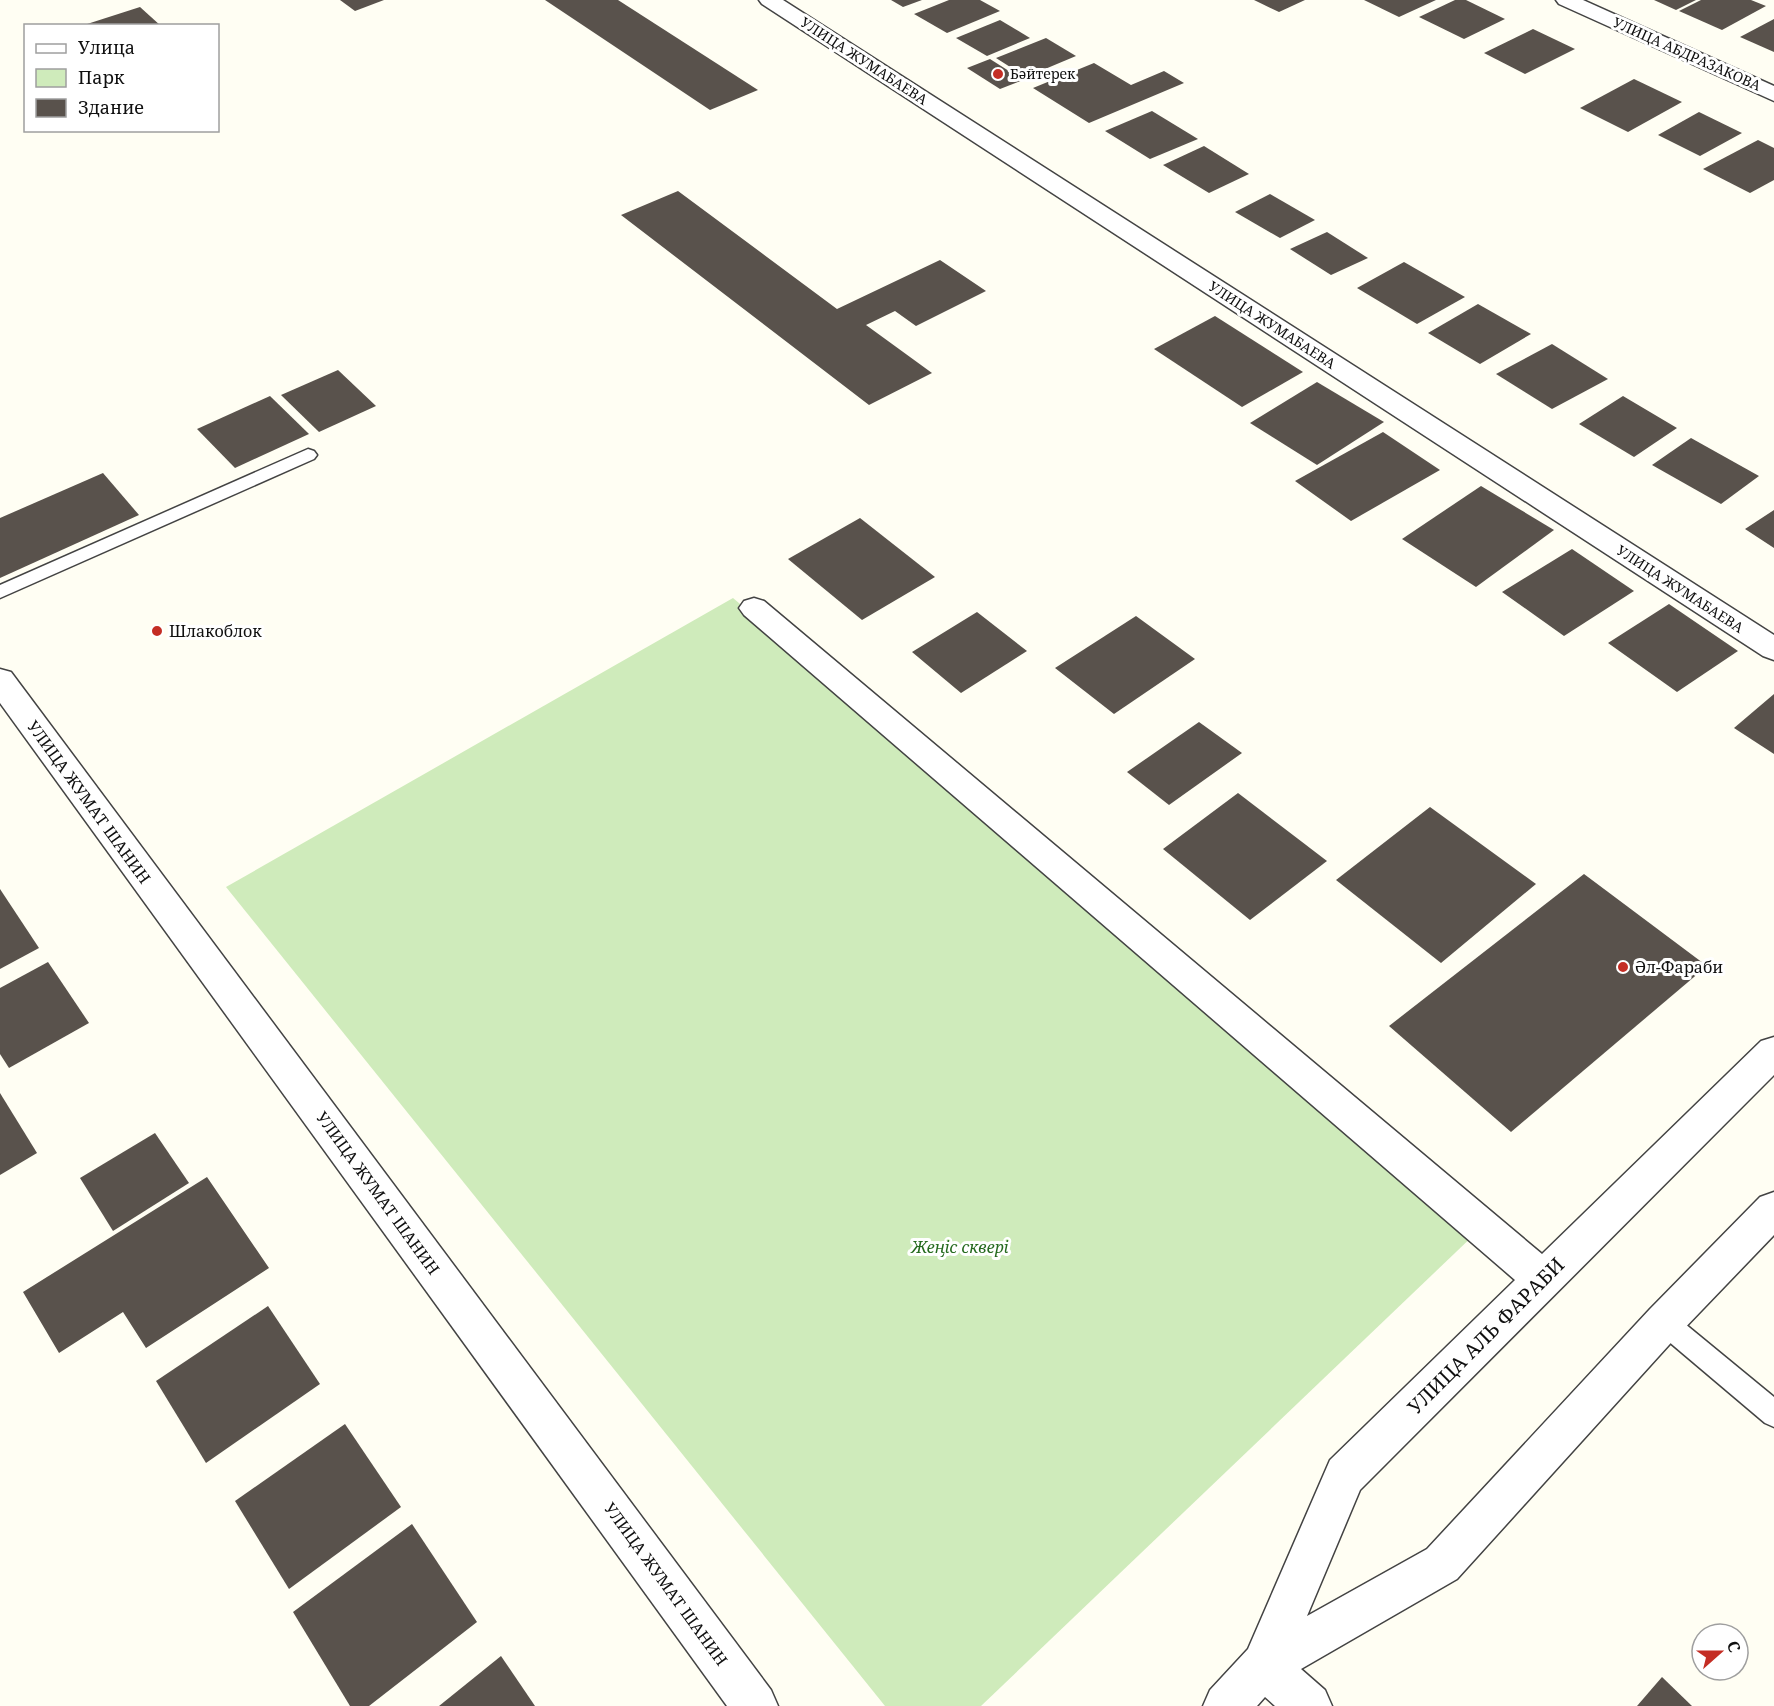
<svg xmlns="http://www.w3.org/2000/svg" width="1774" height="1706" viewBox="0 0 1774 1706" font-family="'Noto Serif',serif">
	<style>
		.green { fill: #cfebbb }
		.building { fill: #59524c }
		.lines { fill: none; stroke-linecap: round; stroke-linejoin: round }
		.lane-casing { stroke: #434343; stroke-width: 3 }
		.street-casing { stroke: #434343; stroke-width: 3 }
		.lane { fill: #fff; fill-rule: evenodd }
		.street { fill: #fff; fill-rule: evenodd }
		.poi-dot { fill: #c42d24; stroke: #fff; stroke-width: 2 }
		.labels { text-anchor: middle; stroke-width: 6; stroke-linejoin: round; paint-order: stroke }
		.far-street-label { font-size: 14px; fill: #101010; stroke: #fff }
		.far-poi-label { font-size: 14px; fill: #101010; stroke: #fff; text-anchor: start }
		.poi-label { font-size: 16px; fill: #101010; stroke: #fff; text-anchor: start }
		.street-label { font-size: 16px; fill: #101010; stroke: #fff }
		.park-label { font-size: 16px; font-style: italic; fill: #256a1e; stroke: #fff }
		.near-street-label { font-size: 20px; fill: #101010; stroke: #fff }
	</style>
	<rect width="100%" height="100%" fill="#fffef3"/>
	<path class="green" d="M733,598L1478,1231L981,1706H885L226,887Z"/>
	<g class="building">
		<path d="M340,0H384L355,11Z"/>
		<path d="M545,0H618L758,90L710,110Z"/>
		<path d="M891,0H922L903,7Z"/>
		<path d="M949,0H980L1000,11L947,33L914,14Z"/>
		<path d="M1254,0H1305L1279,12Z"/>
		<path d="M1364,0H1436L1399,17Z"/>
		<path d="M1455,0H1466L1505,19L1464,39L1419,17Z"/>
		<path d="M1654,0H1696L1676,10Z"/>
		<path d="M1701,0H1751L1766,6L1722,30L1679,11Z"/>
		<path d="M140,7L161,26H84V25Z"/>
		<path d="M1774,19V52L1740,37Z"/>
		<path d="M1000,20L1030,38L987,56L956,38Z"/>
		<path d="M1533,29L1575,49L1525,74L1484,53Z"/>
		<path d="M1046,38L1076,56L1026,77L996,58Z"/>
		<path d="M990,59L1023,80L1000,89L967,68Z"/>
		<path d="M1094,63L1131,85L1164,71L1184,83L1089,123L1033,88Z"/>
		<path d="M1634,79L1682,102L1628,132L1580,108Z"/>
		<path d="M1152,111L1198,139L1150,159L1105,131Z"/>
		<path d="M1699,112L1742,133L1700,156L1658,135Z"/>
		<path d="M1758,140L1774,148V180L1750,193L1703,169Z"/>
		<path d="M1204,146L1249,174L1209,193L1163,165Z"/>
		<path d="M678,191L837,309L940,260L986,291L916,326L895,311L866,325L932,373L869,405L621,215Z"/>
		<path d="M1270,194L1315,220L1280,238L1235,212Z"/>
		<path d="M1327,232L1368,258L1331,275L1290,249Z"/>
		<path d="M1404,262L1465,297L1417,324L1357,288Z"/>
		<path d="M1478,304L1531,334L1480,364L1428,333Z"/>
		<path d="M1215,316L1303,372L1242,407L1154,349Z"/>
		<path d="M1552,344L1608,379L1552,409L1496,374Z"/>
		<path d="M338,370L376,406L319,432L281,395Z"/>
		<path d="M1317,382L1384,422L1317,465L1250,423Z"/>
		<path d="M270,396L309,434L235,468L197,429Z"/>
		<path d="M1623,396L1677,428L1634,457L1579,424Z"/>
		<path d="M1383,432L1440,470L1351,521L1295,481Z"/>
		<path d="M1691,438L1759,476L1721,504L1652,465Z"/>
		<path d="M103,473L139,515L0,578V518Z"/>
		<path d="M1481,486L1554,530L1476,587L1402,539Z"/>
		<path d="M1774,510V548L1745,529Z"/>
		<path d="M860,518L935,577L862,620L788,559Z"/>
		<path d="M1572,549L1634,591L1564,636L1502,592Z"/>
		<path d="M1669,604L1738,651L1677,692L1608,643Z"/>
		<path d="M977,612L1027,651L961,693L912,652Z"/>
		<path d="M1136,616L1195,659L1114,714L1055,668Z"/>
		<path d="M1774,694V754L1734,728Z"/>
		<path d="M1199,722L1242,753L1169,805L1127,772Z"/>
		<path d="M1238,793L1327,861L1250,920L1163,849Z"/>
		<path d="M1430,807L1536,884L1441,963L1336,880Z"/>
		<path d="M1584,874L1707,966L1511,1132L1389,1026Z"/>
		<path d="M0,889L39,948L0,969Z"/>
		<path d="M48,962L89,1023L9,1068L0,1054V988Z"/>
		<path d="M0,1093L37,1153L0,1175Z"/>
		<path d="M155,1133L189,1183L113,1231L80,1178Z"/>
		<path d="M207,1177L269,1268L146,1348L123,1312L59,1353L23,1292Z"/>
		<path d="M268,1306L320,1384L206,1463L156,1381Z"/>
		<path d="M345,1424L401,1507L289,1589L235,1501Z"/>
		<path d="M412,1524L477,1622L369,1706H350L293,1612Z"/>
		<path d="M501,1656L535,1706H439Z"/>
		<path d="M1662,1677L1692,1706H1637Z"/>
	</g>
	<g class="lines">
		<defs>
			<g id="lane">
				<path d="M308,449L314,451L317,455L314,459L0,598V585Z"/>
				<path d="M1664,1310L1673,1314L1774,1397V1427L1765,1423L1655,1330L1651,1322L1655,1314Z"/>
			</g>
			<g id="street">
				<path d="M759,0H783L1774,635V660L1763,656L762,4Z"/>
				<path d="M1556,0H1583L1774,86V101L1559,4Z"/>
				<path d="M754,598L764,601L1542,1254L1761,1041L1774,1037V1075L1360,1490L1307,1616L1427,1549L1650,1309L1760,1197L1774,1192V1235L1678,1335L1457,1579L1301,1669L1325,1690L1332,1706H1275L1265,1697L1257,1706H1203L1210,1690L1248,1649L1330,1460L1515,1280L744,615L739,608L744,601Z"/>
				<path d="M0,669L11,672L771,1690L778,1706H727L0,703Z"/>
			</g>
		</defs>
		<use href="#lane" class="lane-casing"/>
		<use href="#street" class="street-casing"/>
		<use href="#lane" class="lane"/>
		<use href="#street" class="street"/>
	</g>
	<g class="poi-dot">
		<circle cx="998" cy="74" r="6"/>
		<circle cx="157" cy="631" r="6"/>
		<circle cx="1623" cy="967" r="6"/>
	</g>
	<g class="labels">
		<g class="far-street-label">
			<text transform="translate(1687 54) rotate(24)" y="5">УЛИЦА АБДРАЗАКОВА</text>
			<text transform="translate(864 61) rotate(33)" y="5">УЛИЦА ЖУМАБАЕВА</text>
			<text transform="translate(1272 325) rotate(33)" y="5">УЛИЦА ЖУМАБАЕВА</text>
			<text transform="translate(1680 589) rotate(33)" y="5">УЛИЦА ЖУМАБАЕВА</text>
		</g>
		<g class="far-poi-label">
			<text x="1010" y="79">Бәйтерек</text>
		</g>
		<g class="poi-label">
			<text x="169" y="637">Шлакоблок</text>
			<text x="1635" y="973">Әл-Фараби</text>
		</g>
		<g class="street-label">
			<text transform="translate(89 802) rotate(54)" y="6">УЛИЦА ЖУМАТ ШАНИН</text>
			<text transform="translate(378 1193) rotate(54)" y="6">УЛИЦА ЖУМАТ ШАНИН</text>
			<text transform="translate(666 1584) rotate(54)" y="6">УЛИЦА ЖУМАТ ШАНИН</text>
		</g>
		<g class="park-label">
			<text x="960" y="1253">Жеңіс сквері</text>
		</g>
		<g class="near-street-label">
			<text transform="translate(1486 1336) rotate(-45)" y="7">УЛИЦА АЛЬ ФАРАБИ</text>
		</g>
	</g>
	<rect x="24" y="24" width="195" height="108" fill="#ffffff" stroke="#9f9f9f" stroke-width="1.5"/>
	<rect x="36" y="44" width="30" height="9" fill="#ffffff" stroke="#9f9f9f" stroke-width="1.5"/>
	<text x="78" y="54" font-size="18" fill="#101010">Улица</text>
	<rect x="36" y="69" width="30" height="18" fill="#cfebbb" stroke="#9f9f9f" stroke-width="1.5"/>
	<text x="78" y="84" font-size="18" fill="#101010">Парк</text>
	<rect x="36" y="99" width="30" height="18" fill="#59524c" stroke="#9f9f9f" stroke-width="1.5"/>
	<text x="78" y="114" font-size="18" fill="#101010">Здание</text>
	<g transform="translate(1720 1652) rotate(69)"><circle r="28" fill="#ffffff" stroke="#9f9f9f" stroke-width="1.5"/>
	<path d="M0-4.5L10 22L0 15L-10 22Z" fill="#c42d24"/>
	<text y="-9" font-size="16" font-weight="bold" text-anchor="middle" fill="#101010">С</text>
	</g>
</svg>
